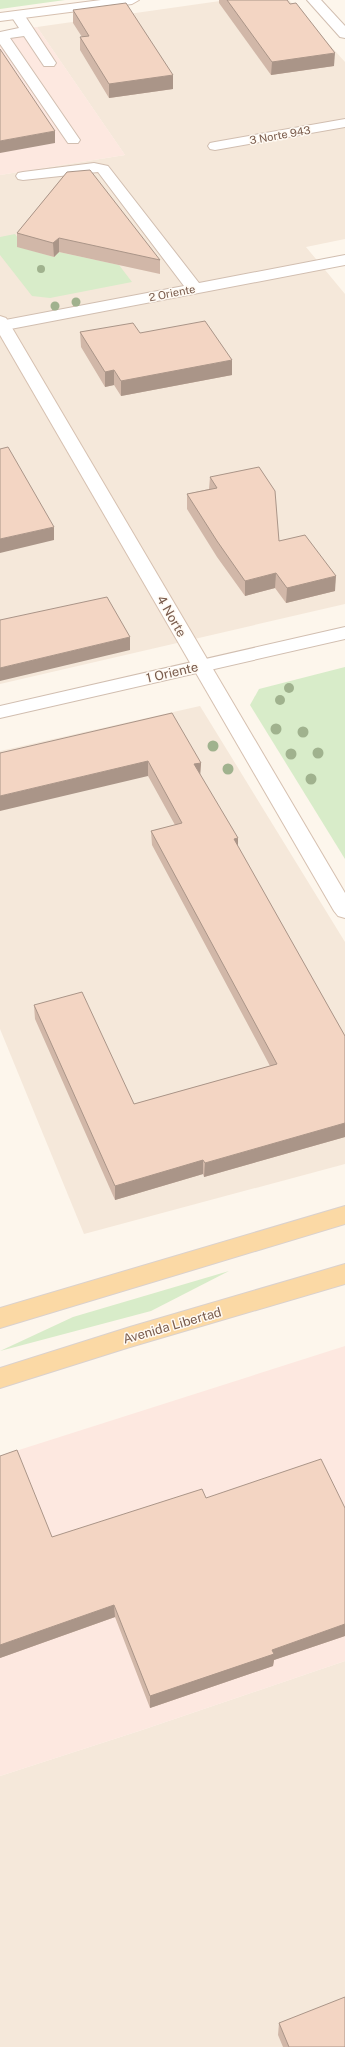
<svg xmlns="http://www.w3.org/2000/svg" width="345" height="2047" viewBox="0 0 345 2047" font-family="'Public Sans',sans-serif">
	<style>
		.residential { fill: #f5e8da }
		.commercial { fill: #fde8e0 }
		.green { fill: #d8ecc9 }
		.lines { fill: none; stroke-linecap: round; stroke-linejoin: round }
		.lane-casing { stroke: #d1beb0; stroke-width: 2 }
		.street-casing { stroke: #d1beb0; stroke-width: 2 }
		.secondary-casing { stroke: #d6c0b0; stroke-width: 2 }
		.primary-casing { stroke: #dad1cd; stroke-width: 2 }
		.lane { fill: #fff; fill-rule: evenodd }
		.street { fill: #fff; fill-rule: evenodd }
		.secondary { fill: #fff; fill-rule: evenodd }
		.primary { fill: #fbd9a5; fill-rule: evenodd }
		.tree { fill: #a0b28e }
		.wall { fill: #d1b7a8 }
		.shaded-wall { fill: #aa9588 }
		.building { fill: #f3d5c3; stroke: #aa9588 }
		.labels { text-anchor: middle; stroke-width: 3; stroke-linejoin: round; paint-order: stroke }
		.far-street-label { font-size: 11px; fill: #7a5c4d; stroke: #fffaf3 }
		.street-label { font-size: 13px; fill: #7a5c4d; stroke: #fffaf3 }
	</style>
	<rect width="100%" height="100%" fill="#fdf6ec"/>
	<g class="residential">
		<path d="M227,0H289L345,62V239L306,247L345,294V604L0,684V175L125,155L37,27Z"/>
		<path d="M200,706L345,942V1164L84,1234L0,1029V751Z"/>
		<path d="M345,1661V2047H0V1776L142,1730Z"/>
	</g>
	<g class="commercial">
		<path d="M37,27L125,155L0,175V32Z"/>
		<path d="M345,1346V1661L142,1730L0,1776V1456Z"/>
	</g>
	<g class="green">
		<path d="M0,0H65L0,9Z"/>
		<path d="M15,234L26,249L54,257L59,252L119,265L132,282L50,298L32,296L0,255V237Z"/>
		<path d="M345,667V859L250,705L259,689Z"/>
		<path d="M229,1271L151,1311L0,1351L73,1317Z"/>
	</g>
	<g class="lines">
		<defs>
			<path id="lane" d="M20,15L25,16L56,63L54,66H44L24,36L10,38L80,140L78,143H68L0,44V32L19,28L13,19Z"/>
			<g id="street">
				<path d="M307,0H321L345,26V38L340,37Z"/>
				<path d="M345,119V127L215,150L210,149L208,146L210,143L215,142Z"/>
				<path d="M94,163L108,166L199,283L345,255V265L0,331V321L184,286L98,172L23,180L18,179L16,176L18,173L23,172Z"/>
				<path d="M345,627V639L0,718V706Z"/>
			</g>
			<g id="secondary">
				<path d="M101,0H139L132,4L0,21V13Z"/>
				<path d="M0,316L6,318L8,321L345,893V918L338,916L334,911L0,335Z"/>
			</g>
			<g id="primary">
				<path d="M345,1206V1224L0,1328V1308Z"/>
				<path d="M345,1264V1284L130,1347L0,1388V1368L130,1327Z"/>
			</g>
		</defs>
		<use href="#lane" class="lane-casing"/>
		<use href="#street" class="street-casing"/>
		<use href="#secondary" class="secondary-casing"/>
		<use href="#primary" class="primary-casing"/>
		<use href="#lane" class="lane"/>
		<use href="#street" class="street"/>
		<use href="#secondary" class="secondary"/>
		<use href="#primary" class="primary"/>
	</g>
	<g class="tree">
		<circle cx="41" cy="269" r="4"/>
		<circle cx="76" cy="302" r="4.5"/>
		<circle cx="55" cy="306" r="4.5"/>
		<circle cx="289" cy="688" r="5"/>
		<circle cx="280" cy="700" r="5"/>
		<circle cx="276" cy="729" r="5.5"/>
		<circle cx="303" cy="732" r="5.5"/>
		<circle cx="213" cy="746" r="5.5"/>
		<circle cx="318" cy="753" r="5.5"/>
		<circle cx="291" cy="754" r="5.5"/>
		<circle cx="228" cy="769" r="5.5"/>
		<circle cx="311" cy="779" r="5.5"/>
	</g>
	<g class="wall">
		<path d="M219,0H287L334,66L271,75L219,3Z"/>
		<path d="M73,10L173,89L109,98L80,50V37H82L73,23Z"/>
		<path d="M67,172L160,260V274L59,252L54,257L17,247V233Z"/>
		<path d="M80,332L140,333L232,375L121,396L114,385L105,387L81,347Z"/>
		<path d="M210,477L279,541L335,591L286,603L275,588L245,596L217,557L187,509V494L209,489Z"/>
		<path d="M0,753L201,763L200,774L238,847L345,1036V1137L204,1177L203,1174L115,1200L35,1019L34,1005L134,1104L270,1066L152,845L151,831L175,825L148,776Z"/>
		<path d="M0,1456L52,1537L206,1498L345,1508V1636L274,1660L273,1666L150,1708L115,1617L0,1658Z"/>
		<path d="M279,2023L345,2047H283L278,2035Z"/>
	</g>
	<g class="shaded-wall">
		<path d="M335,53L334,66L271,75L272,62Z"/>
		<path d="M173,75V89L109,98V84Z"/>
		<path d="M55,131V143L0,153V141Z"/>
		<path d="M59,238V252L54,257L53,243Z"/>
		<path d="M232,360V375L121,396V381Z"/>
		<path d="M114,370V385L105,387V372Z"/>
		<path d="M54,527V540L0,553V539Z"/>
		<path d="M276,573L275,588L245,596V581Z"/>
		<path d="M336,576L335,591L286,603L287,588Z"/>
		<path d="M130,637V650L0,681V668Z"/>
		<path d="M148,761V776L0,811V796Z"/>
		<path d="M201,763L200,777L194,764Z"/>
		<path d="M238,838V853L234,839Z"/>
		<path d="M345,1123V1137L204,1177L205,1163Z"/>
		<path d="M203,1160V1174L115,1200V1186Z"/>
		<path d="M114,1605L115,1617L0,1658V1645Z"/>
		<path d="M345,1624V1636L274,1660L273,1666L150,1708V1696L272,1650Z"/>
	</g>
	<g class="building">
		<path d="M227,0H287L290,4L296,3L335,53L272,62Z"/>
		<path d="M126,3L173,75L109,84L80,37L89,36L73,10Z"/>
		<path d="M0,49L55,131L0,141Z"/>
		<path d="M90,170L160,260L59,238L53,243L17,233L67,172Z"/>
		<path d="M205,321L232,360L121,381L114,370L105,372L80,332L133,323L140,333Z"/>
		<path d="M8,447L54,527L0,539V449Z"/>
		<path d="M259,467L275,491L279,541L305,535L336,576L287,588L276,573L245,581L217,541L187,494L217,488L210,477Z"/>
		<path d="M107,597L130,637L0,668V620Z"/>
		<path d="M172,713L201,763L194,764L238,838L234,839L345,1036V1123L205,1163L203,1160L115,1186L34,1005L82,992L134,1104L277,1064L151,831L182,823L148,761L0,796V753Z"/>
		<path d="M17,1450L52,1537L202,1489L206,1498L321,1459L345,1508V1624L272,1650L274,1654L150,1696L114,1605L0,1645V1456Z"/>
		<path d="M345,1997V2047H289L279,2023Z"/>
	</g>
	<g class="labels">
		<g class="far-street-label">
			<text transform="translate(280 135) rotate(-10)" y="4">3 Norte 943</text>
			<text transform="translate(172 293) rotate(-11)" y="4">2 Oriente</text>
		</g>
		<g class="street-label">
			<text transform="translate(172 616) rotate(60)" y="5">4 Norte</text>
			<text transform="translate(172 672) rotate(-13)" y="5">1 Oriente</text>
			<text transform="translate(172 1325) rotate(-16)" y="5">Avenida Libertad</text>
		</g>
	</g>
</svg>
